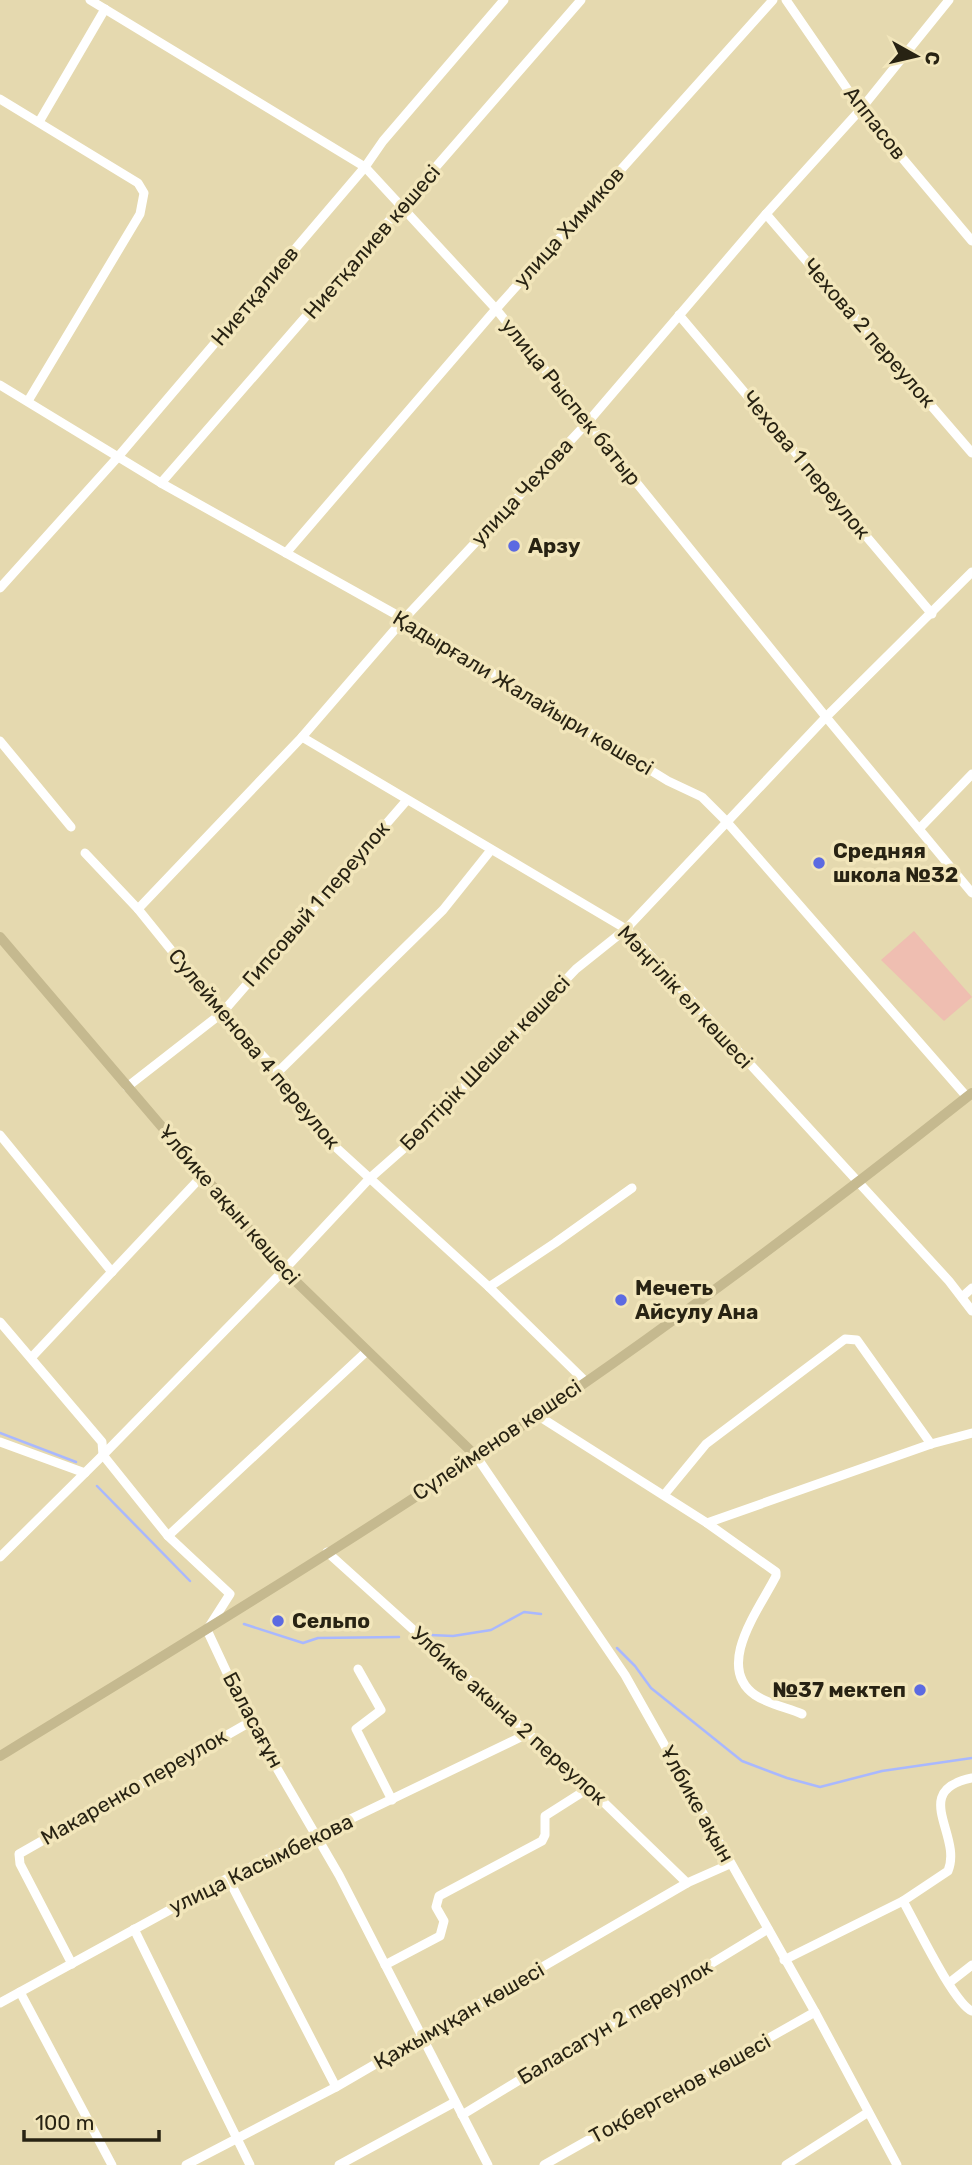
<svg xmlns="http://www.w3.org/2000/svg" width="972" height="2165" viewBox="0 0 972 2165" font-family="Rubik,sans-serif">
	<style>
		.green { fill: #efbeb1 }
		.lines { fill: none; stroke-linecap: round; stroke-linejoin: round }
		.stream { stroke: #a9b8fe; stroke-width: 2.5 }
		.minor { stroke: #fff; stroke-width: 9 }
		.major { stroke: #c5b98f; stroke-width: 10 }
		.poi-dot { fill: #5c6ae1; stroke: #f2e6bb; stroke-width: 2.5 }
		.labels { text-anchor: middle; stroke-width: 7; stroke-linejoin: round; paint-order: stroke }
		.street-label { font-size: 21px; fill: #282313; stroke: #f2e6bb }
		.poi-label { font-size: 21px; font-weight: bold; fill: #282313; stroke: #f2e6bb; text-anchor: start }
	</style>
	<rect width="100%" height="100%" fill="#e5d9af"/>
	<path class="green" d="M914,931L972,997L944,1021L881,960Z"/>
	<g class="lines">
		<g class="stream">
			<path d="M0,1433L76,1462"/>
			<path d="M97,1486L190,1581"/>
			<path d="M244,1624L303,1643L318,1638L399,1637"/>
			<path d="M430,1635L453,1636L491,1630L524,1612L541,1614"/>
			<path d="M617,1648L635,1666L651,1688L742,1761L787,1778L820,1787L882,1771L972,1758"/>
		</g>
		<g class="minor">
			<path d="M90,0L365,167L496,309L826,717L972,893"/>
			<path d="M786,0L861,109L972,241"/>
			<path d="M0,99L138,183L144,193L140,214L28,401"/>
			<path d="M39,122L105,9"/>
			<path d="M766,214L972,453"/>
			<path d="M679,315L932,614"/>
			<path d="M0,385L161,483L404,619L668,781L702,797L726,821L967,1097"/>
			<path d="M161,483L581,0"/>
			<path d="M286,553L496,309L773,0"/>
			<path d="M0,588L117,458L365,167L383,141L504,0"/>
			<path d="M302,737L626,929L949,1281L972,1311"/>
			<path d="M0,741L71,827"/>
			<path d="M919,829L972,774"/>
			<path d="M85,853L138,909L222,1013L278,1072L318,1131L489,1287L585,1381"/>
			<path d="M138,909L302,737L404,619L587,423L766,214L861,109L949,0"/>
			<path d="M278,1072L443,910L491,850"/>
			<path d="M127,1087L222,1013L407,800"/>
			<path d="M0,1135L112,1272"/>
			<path d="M489,1287L555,1243L632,1188"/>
			<path d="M962,1297L972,1288"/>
			<path d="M0,1322L102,1442L103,1455L168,1536L230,1594L207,1630L250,1722L339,1875L488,2165"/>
			<path d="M31,1358L202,1176"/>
			<path d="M537,1415L707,1523L931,1444L972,1433"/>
			<path d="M0,1442L85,1473"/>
			<path d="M476,1456L625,1675L815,2012L897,2165"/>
			<path d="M664,1495L706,1444L845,1339L857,1340L931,1444"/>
			<path d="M707,1523L776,1572V1576C760,1608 714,1666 755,1695C768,1704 788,1708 802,1714"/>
			<path d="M168,1536L367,1351"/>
			<path d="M327,1552L589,1788L687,1883"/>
			<path d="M0,1557L103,1455L284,1270L369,1179L411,1142L576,969L626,929L826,717L972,572"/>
			<path d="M358,1669L381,1710L356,1729L392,1800"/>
			<path d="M228,1878L336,2087"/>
			<path d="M903,1901C915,1922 954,2004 972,2011"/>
			<path d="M134,1929L250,2165"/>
			<path d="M784,1960L903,1901L948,1871C963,1835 909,1791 972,1778"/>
			<path d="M72,1964L20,1864L19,1854L250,1722"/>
			<path d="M385,1965L440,1936L444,1921L436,1907L439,1896L542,1841L545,1835V1816L589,1788"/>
			<path d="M949,1983L972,1965"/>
			<path d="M20,1992L112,2165"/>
			<path d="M0,2003L228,1878L527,1734"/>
			<path d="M462,2115L768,1929"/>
			<path d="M186,2165L336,2087L687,1883L730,1864"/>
			<path d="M339,2165L455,2102"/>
			<path d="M544,2165L815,2012"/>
			<path d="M786,2165L867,2113"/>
		</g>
		<g class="major">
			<path d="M0,937L284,1270L476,1456"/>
			<path d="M0,1756C218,1623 438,1489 647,1339C757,1260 866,1177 972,1093"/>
		</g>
	</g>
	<g class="poi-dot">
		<circle cx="514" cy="546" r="7"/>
		<circle cx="819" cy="863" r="7"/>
		<circle cx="621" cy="1300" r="7"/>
		<circle cx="278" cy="1621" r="7"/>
		<circle cx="920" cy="1690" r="7"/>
	</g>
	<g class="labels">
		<g class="street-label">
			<text transform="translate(875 123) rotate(52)" y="7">Аппасов</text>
			<text transform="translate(569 227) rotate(-48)" y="7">улица Химиков</text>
			<text transform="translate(372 242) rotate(-49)" y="7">Ниетқалиев көшесі</text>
			<text transform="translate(255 296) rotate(-50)" y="7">Ниетқалиев</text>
			<text transform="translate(869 333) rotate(49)" y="7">Чехова 2 переулок</text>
			<text transform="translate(571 402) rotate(51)" y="7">улица Рыспек батыр</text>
			<text transform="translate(806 465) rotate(50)" y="7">Чехова 1 переулок</text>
			<text transform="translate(522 492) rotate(-47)" y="7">улица Чехова</text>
			<text transform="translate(523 693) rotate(31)" y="7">Қадырғали Жалайыри көшесі</text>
			<text transform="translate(316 904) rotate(-49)" y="7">Гипсовый 1 переулок</text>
			<text transform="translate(685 997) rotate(47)" y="7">Мәңгілік ел көшесі</text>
			<text transform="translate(254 1049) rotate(50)" y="7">Сулейменова 4 переулок</text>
			<text transform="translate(485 1063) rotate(-46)" y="7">Бөлтірік Шешен көшесі</text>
			<text transform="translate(229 1205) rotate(49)" y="7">Ұлбике ақын көшесі</text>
			<text transform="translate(497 1440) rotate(-34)" y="7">Сүлейменов көшесі</text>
			<text transform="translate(509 1716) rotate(42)" y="7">Улбике акына 2 переулок</text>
			<text transform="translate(253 1720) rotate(62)" y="7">Баласағұн</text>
			<text transform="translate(134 1787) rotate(-30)" y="7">Макаренко переулок</text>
			<text transform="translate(697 1804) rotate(61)" y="7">Ұлбике ақын</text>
			<text transform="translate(261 1864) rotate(-26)" y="7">улица Касымбекова</text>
			<text transform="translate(459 2016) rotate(-30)" y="7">Қажымұқан көшесі</text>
			<text transform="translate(615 2022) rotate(-31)" y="7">Баласагун 2 переулок</text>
			<text transform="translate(680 2089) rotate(-29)" y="7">Тоқбергенов көшесі</text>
		</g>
		<g class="poi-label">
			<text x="528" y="553">Арзу</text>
			<text x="833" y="858">Средняя<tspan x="833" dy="24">школа №32</tspan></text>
			<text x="635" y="1295">Мечеть<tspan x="635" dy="24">Айсулу Ана</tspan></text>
			<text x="292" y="1628">Сельпо</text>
			<text x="906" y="1697" text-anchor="end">№37 мектеп</text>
		</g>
	</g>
	<g transform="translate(916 56) rotate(98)" stroke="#f2e6bb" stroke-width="5" paint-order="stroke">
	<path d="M0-5L12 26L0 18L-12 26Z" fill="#282313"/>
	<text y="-10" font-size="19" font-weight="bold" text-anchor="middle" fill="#282313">С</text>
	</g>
	<path d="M24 2130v10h135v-10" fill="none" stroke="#282313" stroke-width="3.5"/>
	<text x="35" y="2130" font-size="21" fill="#282313" stroke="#f2e6bb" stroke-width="5" paint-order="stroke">100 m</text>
</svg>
